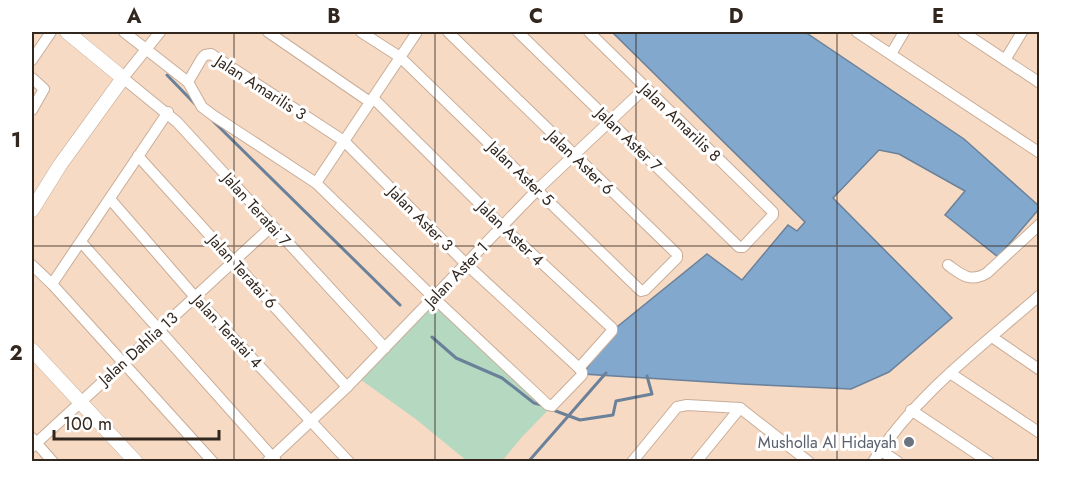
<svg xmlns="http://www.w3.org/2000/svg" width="1071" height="493" viewBox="0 0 1071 493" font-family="Jost,sans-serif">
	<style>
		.green { fill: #b5d8c1 }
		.water { fill: #82a8cd; stroke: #6a8199; stroke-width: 1.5 }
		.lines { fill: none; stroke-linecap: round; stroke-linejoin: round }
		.stream { stroke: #6a8199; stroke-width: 3 }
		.minor-casing { stroke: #c9ad98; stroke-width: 12 }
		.tertiary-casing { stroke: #c9ad98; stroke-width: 15 }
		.minor { stroke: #fff; stroke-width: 10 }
		.tertiary { stroke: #fff; stroke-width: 14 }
		.grid { fill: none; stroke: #32271f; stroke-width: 1.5; stroke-opacity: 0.55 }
		.worship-dot { fill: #6b7280; stroke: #fff; stroke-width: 2 }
		.labels { text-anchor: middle; stroke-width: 6; stroke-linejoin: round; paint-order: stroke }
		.street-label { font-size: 16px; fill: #32271f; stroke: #fff }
		.worship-label { font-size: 16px; fill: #5b616d; stroke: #fff; text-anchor: end }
		.neatline { fill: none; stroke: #32271f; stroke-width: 2 }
		.grid-label { font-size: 20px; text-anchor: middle; font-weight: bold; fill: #32271f }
	</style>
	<rect width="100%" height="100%" fill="#f7dac4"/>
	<path class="green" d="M433,297L552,406L522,437L502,461H467L417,420L357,377Z"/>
	<path class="water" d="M612,32H805L964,139L1039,206V209L998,257L945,215L965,191L899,154L879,150L833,198L952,318L889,372L851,389L742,384L583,374L612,331L707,254L742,280L788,225L797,231L805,222Z"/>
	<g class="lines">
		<g class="stream">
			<path d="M167,75L195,104"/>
			<path d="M213,121L400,305"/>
			<path d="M432,337L456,358L502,378L534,403L542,405"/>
			<path d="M553,410L580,420L613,415L616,401L652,394L647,376"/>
			<path d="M528,462L606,373"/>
		</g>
		<defs>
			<g id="minor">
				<path d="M124,32L188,82L202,107L214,116L316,183L433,297L548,405L552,406L582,375V372L579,368L465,263L344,141L211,54L205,55L202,58L188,82"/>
				<path d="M160,32L123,78L177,122L385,348"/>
				<path d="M268,32L370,102"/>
				<path d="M361,32L400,57L641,291L645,290L677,258V254L448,32"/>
				<path d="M518,32L739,247H743L773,215V212L589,32"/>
				<path d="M857,32L1040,153"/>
				<path d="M963,32L1040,83"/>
				<path d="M891,54L904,32"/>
				<path d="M32,60L51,32"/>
				<path d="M1005,60L1022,32"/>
				<path d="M32,78L44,89L32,110"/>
				<path d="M373,98L502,226L612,328V331L579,368"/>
				<path d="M138,156L347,387"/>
				<path d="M316,183L417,32"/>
				<path d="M110,199L195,297L349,462"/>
				<path d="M81,242L276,461"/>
				<path d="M32,265L52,284L213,462"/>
				<path d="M948,265C962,275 970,283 987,273L1040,224"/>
				<path d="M52,284L168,112"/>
				<path d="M992,337L1040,370"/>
				<path d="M950,373L1040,433"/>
				<path d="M911,410L989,462"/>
				<path d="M32,438L53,462"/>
				<path d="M32,447L272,226"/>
				<path d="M880,450L898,462"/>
				<path d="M267,462L347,387L538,189L646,87"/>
				<path d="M632,462L677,407L687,405L740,408L809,462"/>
				<path d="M696,462L740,408"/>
				<path d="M873,462C915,395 981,347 1040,295"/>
			</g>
			<g id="tertiary">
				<path d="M32,210L60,165L123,78L67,32"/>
				<path d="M32,350L136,462"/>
			</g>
		</defs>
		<use href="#minor" class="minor-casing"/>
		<use href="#tertiary" class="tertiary-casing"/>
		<use href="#minor" class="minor"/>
		<use href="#tertiary" class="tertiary"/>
	</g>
	<path class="grid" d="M234,32V462M435,32V462M636,32V462M837,32V462M32,246H1040"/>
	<circle class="worship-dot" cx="909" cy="442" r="6"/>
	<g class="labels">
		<g class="street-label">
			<text transform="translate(261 87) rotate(33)" y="6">Jalan Amarilis 3</text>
			<text transform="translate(681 122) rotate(44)" y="6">Jalan Amarilis 8</text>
			<text transform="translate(629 139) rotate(44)" y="6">Jalan Aster 7</text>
			<text transform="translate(581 162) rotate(44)" y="6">Jalan Aster 6</text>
			<text transform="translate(521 173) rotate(44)" y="6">Jalan Aster 5</text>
			<text transform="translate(257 209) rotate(48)" y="6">Jalan Teratai 7</text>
			<text transform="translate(421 218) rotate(45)" y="6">Jalan Aster 3</text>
			<text transform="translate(511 233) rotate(44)" y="6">Jalan Aster 4</text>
			<text transform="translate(243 271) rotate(48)" y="6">Jalan Teratai 6</text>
			<text transform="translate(456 274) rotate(-46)" y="6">Jalan Aster 1</text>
			<text transform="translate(228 331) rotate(47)" y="6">Jalan Teratai 4</text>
			<text transform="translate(138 348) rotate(-42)" y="6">Jalan Dahlia 13</text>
		</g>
		<g class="worship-label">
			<text x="897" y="448">Musholla Al Hidayah</text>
		</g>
	</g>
	<rect width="1071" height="493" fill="none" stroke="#ffffff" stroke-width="66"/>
	<path d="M54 430v9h165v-9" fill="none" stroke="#32271f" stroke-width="3"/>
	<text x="63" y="430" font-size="18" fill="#32271f" stroke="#ffffff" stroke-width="4.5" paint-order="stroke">100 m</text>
	<rect x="33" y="33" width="1005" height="427" class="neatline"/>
	<g class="grid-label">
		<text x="134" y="23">A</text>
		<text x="334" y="23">B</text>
		<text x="536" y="23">C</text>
		<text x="736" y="23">D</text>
		<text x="938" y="23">E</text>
		<text x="16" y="147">1</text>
		<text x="16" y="360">2</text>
	</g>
</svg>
